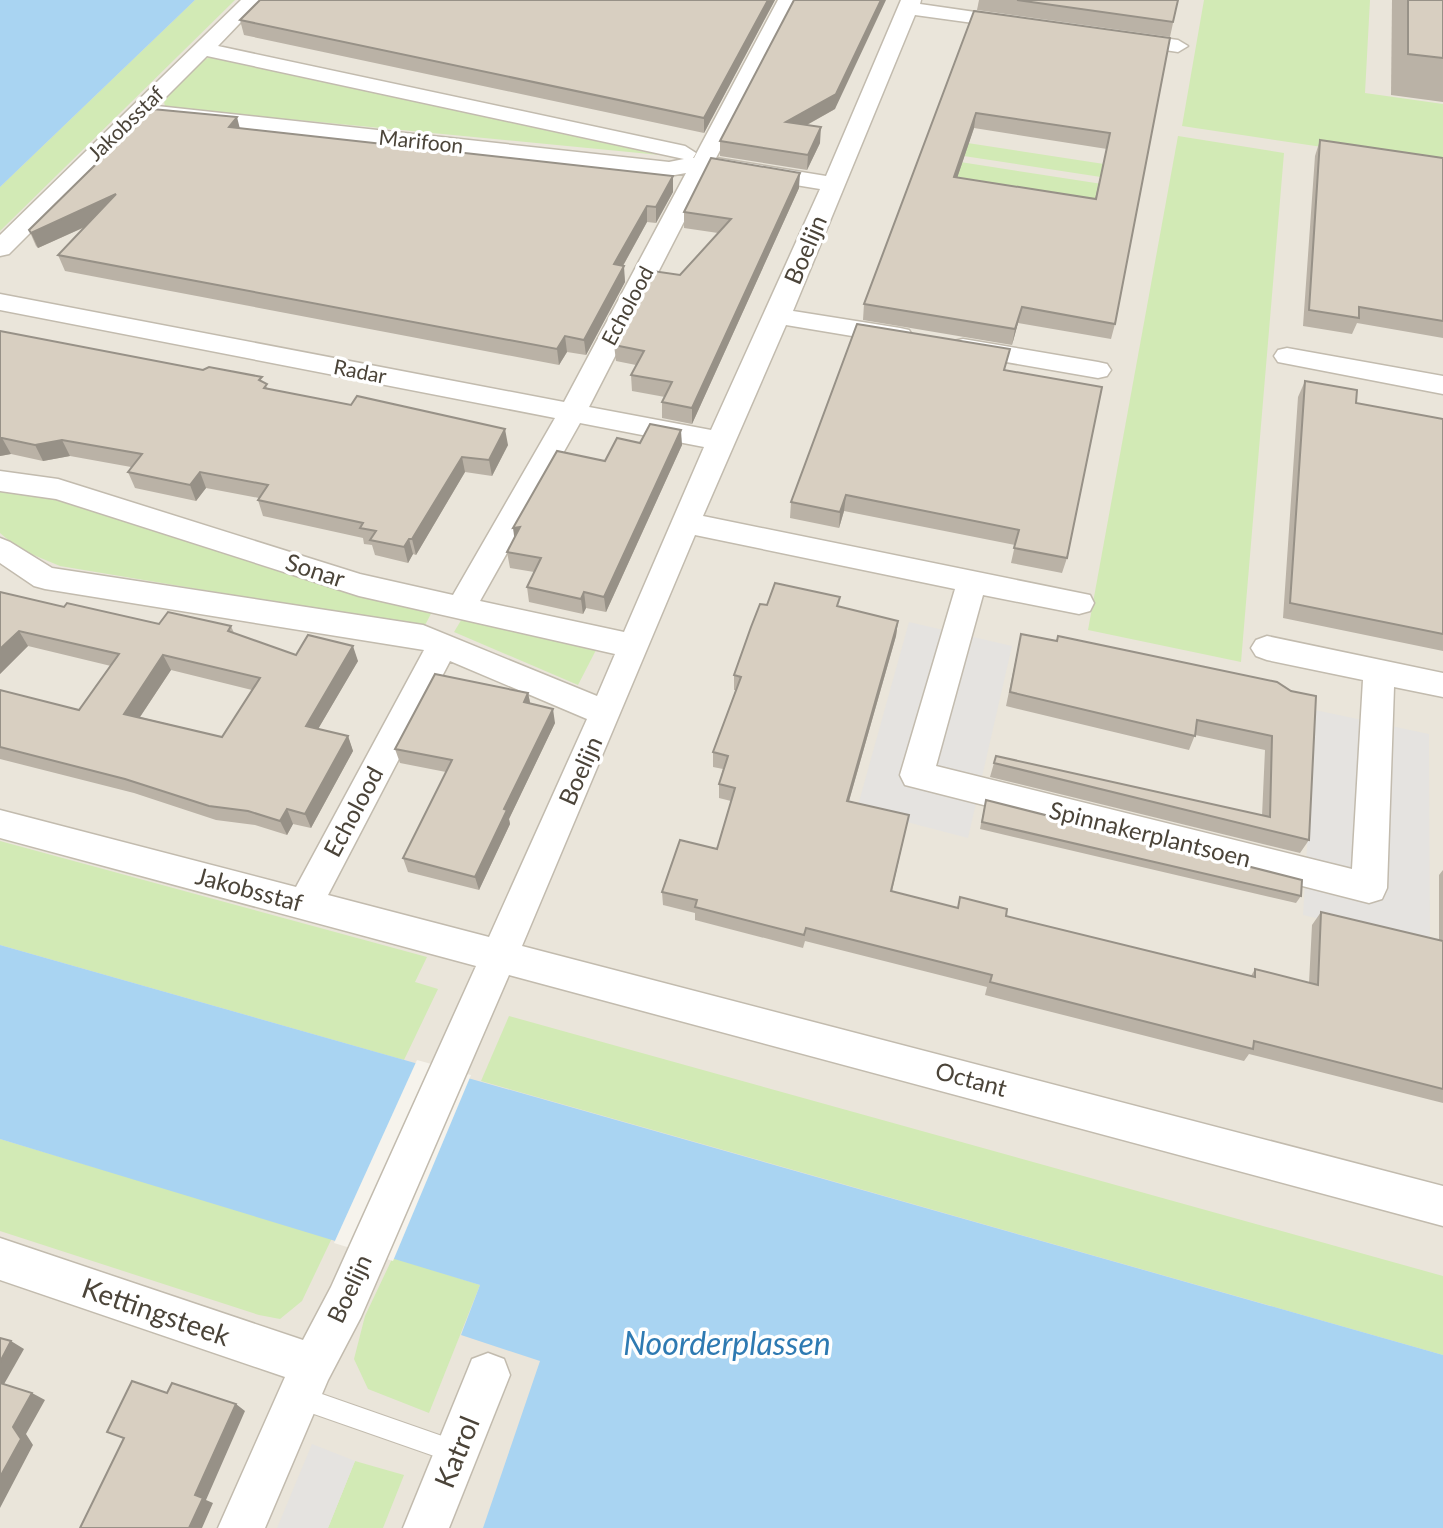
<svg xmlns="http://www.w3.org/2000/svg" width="1443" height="1528" viewBox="0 0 1443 1528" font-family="Lato,sans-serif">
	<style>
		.residential { fill: #eae5da }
		.green { fill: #d2eab5 }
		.parking { fill: #e5e3e0 }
		.water { fill: #a9d4f2 }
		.pier { fill: #f6f3ec }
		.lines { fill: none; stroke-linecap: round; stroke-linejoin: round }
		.lane-casing { stroke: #c2bbae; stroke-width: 2 }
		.street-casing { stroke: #c2bbae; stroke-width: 3 }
		.lane { fill: #fff; fill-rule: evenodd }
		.street { fill: #fff; fill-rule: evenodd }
		.wall { fill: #bab2a6; fill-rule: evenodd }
		.shaded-wall { fill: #979187 }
		.building { fill: #d8cfc1; stroke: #979187; stroke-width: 2; fill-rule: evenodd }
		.labels { text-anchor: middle; stroke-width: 7; stroke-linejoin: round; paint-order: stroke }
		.far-street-label { font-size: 21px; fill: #4b4439; stroke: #fff }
		.street-label { font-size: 24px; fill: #4b4439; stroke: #fff }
		.near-street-label { font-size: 28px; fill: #4b4439; stroke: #fff }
		.near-water-label { font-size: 32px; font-style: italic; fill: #2e7ab2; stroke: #fff }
	</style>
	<rect width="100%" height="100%" fill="#f6f3ec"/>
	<rect class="residential" x="0" y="0" width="1443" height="1528"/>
	<g class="green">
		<path d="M195,0H235L0,231V187Z"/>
		<path d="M1204,0H1370L1365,93L1443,104V165L1182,126Z"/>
		<path d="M210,57L660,155L165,107L164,101L198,63Z"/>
		<path d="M1178,136L1284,153L1241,662L1088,630Z"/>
		<path d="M935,138L1143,170L1140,183L931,151Z"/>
		<path d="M928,157L1141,190L1138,207L923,171Z"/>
		<path d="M0,489L50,495L434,608L424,627L60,566L19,549L0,533Z"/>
		<path d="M463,617L596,650L578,685L454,632Z"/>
		<path d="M0,841L427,957L415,982L438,989L404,1060L0,945Z"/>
		<path d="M509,1016L1443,1276V1355L481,1081Z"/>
		<path d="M0,1139L332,1238L302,1301L280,1319L259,1315L0,1231Z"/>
		<path d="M393,1257L480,1285L429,1413L368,1389L354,1359L365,1316Z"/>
		<path d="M355,1461L404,1475L383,1528H328Z"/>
	</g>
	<g class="parking">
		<path d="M909,622L1012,646L968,838L857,809Z"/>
		<path d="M1315,710L1429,734L1430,944L1303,915Z"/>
		<path d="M312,1444L355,1461L328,1528H277Z"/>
	</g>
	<g class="water">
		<path d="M0,0H195L0,187Z"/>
		<path d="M0,945L1443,1355V1528H483L540,1361L461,1335L480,1285L0,1139Z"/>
	</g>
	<path class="pier" d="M417,1060L471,1075L393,1261L334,1243Z"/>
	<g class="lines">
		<defs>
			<path id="lane" d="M299,1386L465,1444L469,1452L465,1460L457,1464L291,1406L287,1398L291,1390Z"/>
			<g id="street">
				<path d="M241,0H262L218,46L685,146L696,153L693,158H694L778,0H798L716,158L826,176L901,0H921L920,4L1024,19L1027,23L1017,29L915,15L793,311L900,328L909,330L913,336L909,342L900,344L786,325L703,516L1090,595L1094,603L1090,611L1079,614L983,595L936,766L1352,869L1363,680L1267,660L1256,656L1251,648L1256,640L1267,636L1443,673V697L1394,687L1387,888L1382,899L1369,903L905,785L900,775L955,589L695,535L522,946L1443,1186V1226L509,975L361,1317L328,1380L265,1528H218L285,1377L0,1280V1238L303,1340L331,1287L476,966L0,838V810L296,887L424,650L45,589L34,586L0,563V538L10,542L52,568L423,625L597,696L615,654L359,596L56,499L0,491V471L58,479L360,574L453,595L555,418L0,310V294L564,402L686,173L669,176L145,118L9,254L0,256V235ZM207,56L684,159L669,162L157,106ZM710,171L820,189L711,430L589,407ZM580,423L704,447L624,632L480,601ZM450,661L587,719L489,937L328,895Z"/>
				<path d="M1126,33L1178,40L1188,46L1178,52L1119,43L1116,39L1119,35Z"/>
				<path d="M963,339L1098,362L1107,364L1111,370L1107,376L1098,378L954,353L950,347L954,341Z"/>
				<path d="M1287,348L1443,376V394L1278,362L1274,356L1278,350Z"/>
				<path d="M488,1353L504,1359L510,1375L449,1528H403L472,1359Z"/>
			</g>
		</defs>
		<use href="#lane" class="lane-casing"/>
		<use href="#street" class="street-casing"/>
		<use href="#lane" class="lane"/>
		<use href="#street" class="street"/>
	</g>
	<g class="wall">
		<path d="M260,0H775L704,133L244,35L240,20Z"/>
		<path d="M979,0H1178L1170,37L977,10Z"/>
		<path d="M1392,0H1443V102L1391,95Z"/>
		<path d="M974,11L1170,38L1115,324L1111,339L1018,323L1012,345L863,320L864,304ZM974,128L1107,149L1095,199L957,178Z"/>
		<path d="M835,109L807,125L820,143L807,170L720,156V141Z"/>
		<path d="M240,128L673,176V192L656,223L647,222L623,266L625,282L586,355L567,352L559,365L65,271L58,255L85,227L38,248L36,246L29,230Z"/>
		<path d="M1320,140L1443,158V338L1357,323L1352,334L1303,326L1315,156Z"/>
		<path d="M799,188L692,424L662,418V402L665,397L632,391L631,375L636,365L616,361L614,345L718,233L684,228V212Z"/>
		<path d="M0,331L264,383L268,389L508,445L492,476L465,472L416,555L413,554L408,563L375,555L372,545L364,544L363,538L263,516L258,500L259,498L206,488L196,501L135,488L128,472L131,467L70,456L43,461L11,454L0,456Z"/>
		<path d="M1005,370L1067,558L1062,573L1011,563L1015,545L844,511L839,528L790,518L791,502Z"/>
		<path d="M1305,381L1356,403L1443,419V651L1283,618L1298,397Z"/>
		<path d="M640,443L682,445L606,612L586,608L583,614L529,602L527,587L534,572L510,568L507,552L605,461Z"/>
		<path d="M0,592L64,607L159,624L231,626L234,633L296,655L358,661L318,729L348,736L353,751L311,828L293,824L287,835L255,825L216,820L134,793L0,759V690L79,710L111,666L28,646L0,674ZM171,670L252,690L222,737L140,717Z"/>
		<path d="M767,605L839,607L898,621L896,636L849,801L909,815L892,891L957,908L1006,916L1251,976L1255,969L1309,983L1312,925L1321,912L1439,941V875L1443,870V1103L1249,1054L1244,1061L985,995L987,987L805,941L803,948L695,920V913L663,905L662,892L717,849L731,801L719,798V784L723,769L713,767V752L736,690H734V675Z"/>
		<path d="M1021,634L1277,682L1309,840L1300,853L990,777L996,756L1262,816L1265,750L1195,735L1189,750L1006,706Z"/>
		<path d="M528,693L530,703L555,723L509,819L510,824L479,890L408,872L403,858L446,772L400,763L395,749Z"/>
		<path d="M984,808L1301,896L1296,903L980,829Z"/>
	</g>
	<g class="shaded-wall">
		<path d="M768,0H775L704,133V118Z"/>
		<path d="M881,0H886L835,109L785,137L786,122Z"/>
		<path d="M976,113L974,128L952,193L954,177Z"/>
		<path d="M237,117L241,133L229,127Z"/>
		<path d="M821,127L820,143L807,170L808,155Z"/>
		<path d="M800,173L799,188L692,424V408Z"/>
		<path d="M673,176V192L656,223V207Z"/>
		<path d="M116,194L122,210L38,248L31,233Z"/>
		<path d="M647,206V222L615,280L614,264Z"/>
		<path d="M624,266L625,282L586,355L584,340Z"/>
		<path d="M1022,307L1018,323L1012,345L1015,329Z"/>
		<path d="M565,336L567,352L559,365L557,349Z"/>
		<path d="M505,429L508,445L492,476L489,460Z"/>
		<path d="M681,430L682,445L606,612L604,597Z"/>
		<path d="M0,438H2L11,454L0,456Z"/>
		<path d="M62,440L70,456L43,461L35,445Z"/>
		<path d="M462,457L465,472L416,555L412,539Z"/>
		<path d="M200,472L206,488L196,501L190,485Z"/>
		<path d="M846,495L844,511L839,528L840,512Z"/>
		<path d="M520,527L515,543L513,528Z"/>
		<path d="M409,539L413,554L408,563L404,547Z"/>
		<path d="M584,592L586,608L583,614L581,599Z"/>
		<path d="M898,621L896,636L845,815L847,801Z"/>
		<path d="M19,631L28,646L0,674V649Z"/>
		<path d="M353,646L358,661L311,741L306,726Z"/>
		<path d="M163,655L171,670L132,729L124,714Z"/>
		<path d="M528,693L531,707L524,702Z"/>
		<path d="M553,709L555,723L509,819L510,824L479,890L475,877L504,809Z"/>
		<path d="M348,736L353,751L311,828L305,814Z"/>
		<path d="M287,809L293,824L287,835L280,821Z"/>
		<path d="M11,1341L24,1349L3,1386L0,1385V1362Z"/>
		<path d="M32,1393L45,1400L26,1434L33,1445L0,1508V1477L13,1427Z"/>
		<path d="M236,1404L245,1411L206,1500L213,1503L202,1528H189L195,1495Z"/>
	</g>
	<g class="building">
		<path d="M260,0H768L704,118L240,20Z"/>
		<path d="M794,0H881L836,94L786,122L821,127L808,155L720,141Z"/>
		<path d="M1017,0H1178L1173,22Z"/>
		<path d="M1408,0H1443V58L1408,54Z"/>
		<path d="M974,11L1170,38L1115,324L1022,307L1015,329L864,304ZM976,113L1110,133L1096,199L954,177Z"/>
		<path d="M152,109L237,117L229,127L673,176L656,207L647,206L614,264L624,266L584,340L565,336L557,349L58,255L116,194L31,233L29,230Z"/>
		<path d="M1320,140L1443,158V321L1359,307V318L1309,310Z"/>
		<path d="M711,158L800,173L692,408L662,402L672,382L631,375L644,351L614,345L653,271L680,275L731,219L684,212Z"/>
		<path d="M857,324L1010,349L1004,370L1102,387L1067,558L1014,548L1019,530L846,495L840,512L791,502Z"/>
		<path d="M0,331L203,370L209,367L262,377L259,380L267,384L264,388L351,405L357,396L505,429L489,460L462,457L412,539H409L404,547L370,540L376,531L360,528L363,523L258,500L268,485L200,472L190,485L128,472L142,454L62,440L35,445L2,438H0Z"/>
		<path d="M1305,381L1357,390L1356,403L1443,419V634L1290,603Z"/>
		<path d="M650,424L681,430L604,597L584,592L581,599L527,587L541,558L507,552L520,527L513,528L557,451L605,461L617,438L640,443Z"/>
		<path d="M775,583L840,597L837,606L898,621L847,801L909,815L891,891L958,908L960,897L1007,909L1006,916L1255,977V969L1318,985L1321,912L1443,941V1089L1254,1041L1253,1049L990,982L992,975L806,928L804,935L695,907L697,900L662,892L680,840L717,849L735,788L719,784L728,756L713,752L741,677L734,675L751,627L760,604L767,605Z"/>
		<path d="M0,592L64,607L67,603L159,624L168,612L231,626L228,631L296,655L308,635L353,646L306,726L348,736L305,814L287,809L280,821L248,811L209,806L125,779L0,747V690L79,710L119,654L19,631L0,649ZM163,655L260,678L222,737L124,714Z"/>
		<path d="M1021,634L1057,641L1058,636L1277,682L1291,691L1316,696L1309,840L994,763L996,756L1270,817L1272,736L1197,720L1195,736L1010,692Z"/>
		<path d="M435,674L528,693L524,702L553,709L504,809L507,810L475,877L403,858L452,760L395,749Z"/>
		<path d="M986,800L1302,880L1301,896L982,822Z"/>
		<path d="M0,1338L11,1341L0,1362Z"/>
		<path d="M132,1381L167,1393L172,1383L236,1404L195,1495L203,1498L189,1528H80L124,1438L107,1432Z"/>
		<path d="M0,1383L32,1393L13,1427L21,1439L0,1477Z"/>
	</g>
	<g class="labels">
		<g class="far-street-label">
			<text transform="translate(126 124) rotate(-44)" y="7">Jakobsstaf</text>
			<text transform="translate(421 142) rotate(6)" y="7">Marifoon</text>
			<text transform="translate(628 306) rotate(-62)" y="7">Echolood</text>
			<text transform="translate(360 372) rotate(11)" y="7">Radar</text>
		</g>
		<g class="street-label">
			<text transform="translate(806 250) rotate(-67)" y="8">Boelijn</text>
			<text transform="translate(315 571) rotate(18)" y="8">Sonar</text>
			<text transform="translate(581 771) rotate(-66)" y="8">Boelijn</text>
			<text transform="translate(354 812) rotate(-62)" y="8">Echolood</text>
			<text transform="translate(1150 835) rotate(14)" y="8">Spinnakerplantsoen</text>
			<text transform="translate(249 890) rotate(15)" y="8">Jakobsstaf</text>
			<text transform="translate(971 1080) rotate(15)" y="8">Octant</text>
			<text transform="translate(350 1289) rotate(-65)" y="8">Boelijn</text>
		</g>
		<g class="near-street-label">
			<text transform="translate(156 1312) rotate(19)" y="10">Kettingsteek</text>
			<text transform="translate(457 1452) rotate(-68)" y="10">Katrol</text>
		</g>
		<g class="near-water-label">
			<text x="727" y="1355">Noorderplassen</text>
		</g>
	</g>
</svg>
